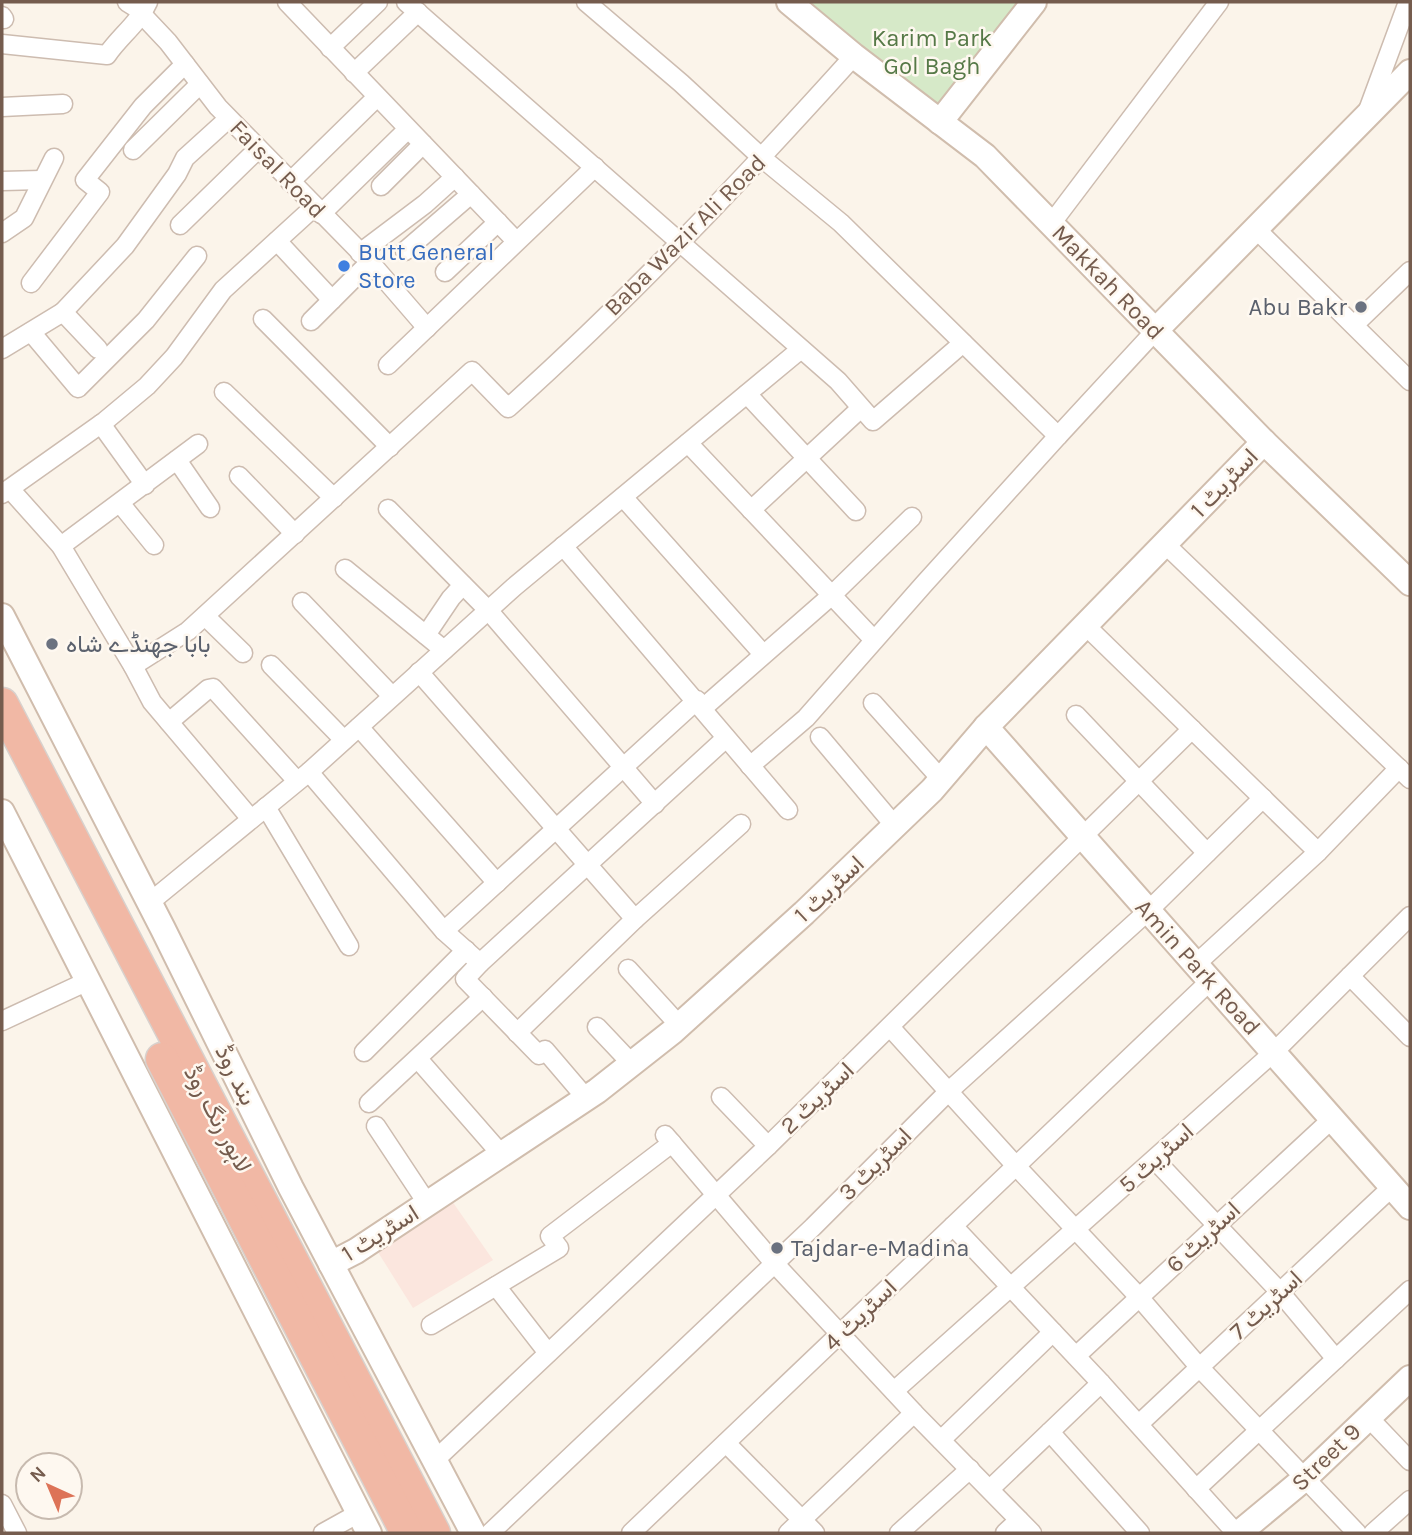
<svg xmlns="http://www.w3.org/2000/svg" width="1412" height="1535" viewBox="0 0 1412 1535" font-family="Karla,Vazirmatn,sans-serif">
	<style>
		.commercial { fill: #fbe6de }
		.green { fill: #d6e9c8 }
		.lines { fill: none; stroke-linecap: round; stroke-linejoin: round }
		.street-casing { stroke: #cdbcb0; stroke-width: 21 }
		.secondary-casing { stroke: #d0bdad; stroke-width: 28 }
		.highway-casing { stroke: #d8d1cd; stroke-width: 35 }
		.street { stroke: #fff; stroke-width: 18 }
		.secondary { stroke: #fff; stroke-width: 24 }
		.highway { stroke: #f1b8a5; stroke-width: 32 }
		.shop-dot { fill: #3f7fe0; stroke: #fef8f0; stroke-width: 2.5 }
		.worship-dot { fill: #6b7280; stroke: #fef8f0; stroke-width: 2.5 }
		.labels { text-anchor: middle; stroke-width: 5; stroke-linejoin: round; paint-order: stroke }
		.park-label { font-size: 24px; fill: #567947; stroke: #fef8f0 }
		.street-label { font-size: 24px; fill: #755c4e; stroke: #fef8f0 }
		.shop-label { font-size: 24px; fill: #366cbe; stroke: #fef8f0; text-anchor: start }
		.worship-label { font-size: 24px; fill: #5b616d; stroke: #fef8f0; text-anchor: start }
	</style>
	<rect width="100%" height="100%" fill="#fbf4ea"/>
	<path class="commercial" d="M445,1191L493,1260L413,1308L371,1241Z"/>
	<path class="green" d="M796,2H1034L940,122Z"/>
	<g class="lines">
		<defs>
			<g id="street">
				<path d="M127,2L135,7L168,42L218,107L370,262L427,328"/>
				<path d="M287,2L516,241"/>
				<path d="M406,2L838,381L873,421L963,343"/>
				<path d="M586,2L681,83L762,158L841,223L1058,436L1155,331"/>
				<path d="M2,16L4,19"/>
				<path d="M2,44L107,55C120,36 139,23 148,2"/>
				<path d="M330,48L378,2"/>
				<path d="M354,73L418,12"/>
				<path d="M2,107L63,104"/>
				<path d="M1367,113L1408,2"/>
				<path d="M133,150L200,84"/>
				<path d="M2,181L42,180"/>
				<path d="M290,182L377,97"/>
				<path d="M381,186L423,144"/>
				<path d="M321,214L408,129"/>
				<path d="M1051,224L1219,2"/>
				<path d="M180,225L258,149"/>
				<path d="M1256,229L1410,381"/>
				<path d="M2,233L24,218L54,158"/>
				<path d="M277,241L332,300"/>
				<path d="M405,251L471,194"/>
				<path d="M360,253L425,204L455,177"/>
				<path d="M445,272L498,222"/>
				<path d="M31,283L100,192L85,180L143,106L185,64"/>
				<path d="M63,312L125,246L177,174L185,158L228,119"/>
				<path d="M263,319L390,447"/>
				<path d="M311,321L370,262"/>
				<path d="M1354,325L1410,271"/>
				<path d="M31,332L78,388L146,320L197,256"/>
				<path d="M2,349L63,312L98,349"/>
				<path d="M388,365L595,167"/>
				<path d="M224,392L334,498"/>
				<path d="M747,394L856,511"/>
				<path d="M101,424L145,485"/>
				<path d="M688,443L874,640"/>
				<path d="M177,460L210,508"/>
				<path d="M239,476L295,534"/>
				<path d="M10,489L61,546L133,666L152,702L251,819"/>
				<path d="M2,494L105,421L147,386L174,357L223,290L314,207"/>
				<path d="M623,497L763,654"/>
				<path d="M120,503L154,545"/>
				<path d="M388,509L488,610L655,804"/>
				<path d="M751,510L861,408"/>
				<path d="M1165,544L1410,779"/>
				<path d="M61,546L198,444"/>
				<path d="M563,546L788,810"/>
				<path d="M345,569L444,650"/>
				<path d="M302,602L392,696"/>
				<path d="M205,616L243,653"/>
				<path d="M1085,625L1318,852"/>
				<path d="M426,635L451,598L463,585"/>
				<path d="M271,665L344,740"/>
				<path d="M133,666L188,631L472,371L508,408C631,298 744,178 854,56"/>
				<path d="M419,672L635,919"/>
				<path d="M873,703L941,779"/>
				<path d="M703,708L832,595L912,517"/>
				<path d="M1076,715L1207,853"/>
				<path d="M169,722L208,689L213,688L297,781"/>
				<path d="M359,727L497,883"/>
				<path d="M820,737L895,826"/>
				<path d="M750,766L806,718L924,584L1058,436"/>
				<path d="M309,772L444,931L480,963"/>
				<path d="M266,807L349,946"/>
				<path d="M149,903L309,772L514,587L801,349"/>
				<path d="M444,931L697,700"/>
				<path d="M1196,964L1318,852L1399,768"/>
				<path d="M628,969L679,1025"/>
				<path d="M1350,976L1410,1037"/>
				<path d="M2,1021L88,981"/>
				<path d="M597,1027L632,1064"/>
				<path d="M890,1027L1016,1166L1139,1297L1200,1368L1357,1533"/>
				<path d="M517,1033L635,919L741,824"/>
				<path d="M364,1052L466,950"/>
				<path d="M418,1059L501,1154"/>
				<path d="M721,1097L768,1146"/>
				<path d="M586,1098L545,1050L539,1055L465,979L480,963L726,738"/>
				<path d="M369,1103L483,997"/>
				<path d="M376,1126L427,1203"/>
				<path d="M665,1135L774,1263L914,1413L1032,1533"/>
				<path d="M1155,1160L1280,1292L1336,1359"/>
				<path d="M953,1226L1101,1383"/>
				<path d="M496,1286L548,1353"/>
				<path d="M431,1325L559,1248L550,1236L672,1143"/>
				<path d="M1076,1356L1332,1119"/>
				<path d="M894,1391L1274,1052L1410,916"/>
				<path d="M1368,1417L1410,1461"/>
				<path d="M1139,1424L1392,1187"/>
				<path d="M1050,1432L1140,1533"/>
				<path d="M941,1440L1053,1332"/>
				<path d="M726,1443L815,1533"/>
				<path d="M435,1460L768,1146L1192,729"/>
				<path d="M990,1489L1101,1383L1236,1533"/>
				<path d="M1196,1489L1410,1290"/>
				<path d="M2,1504L17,1533"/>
				<path d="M323,1533L359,1513"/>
				<path d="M490,1533L813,1227L949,1091L1148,911L1263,798"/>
				<path d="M631,1533L1210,981"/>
				<path d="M788,1533L914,1413"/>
				<path d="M899,1533L970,1469"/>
				<path d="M1005,1533L1019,1520"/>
				<path d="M1373,1533L1410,1500"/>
			</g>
			<g id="secondary">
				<path d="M789,2L854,56L985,156L1264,442L1410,583"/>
				<path d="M940,122L1034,2"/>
				<path d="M1155,331L1410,72"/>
				<path d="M2,616L163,929L291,1188L473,1533"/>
				<path d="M986,727L1410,1207"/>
				<path d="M2,812L369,1533"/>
				<path d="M331,1264L356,1251L597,1091L672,1032L804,913L932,790L986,727L1264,442"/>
				<path d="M1239,1533L1304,1479L1410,1378"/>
			</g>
			<g id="highway">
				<path d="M2,704L434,1533"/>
				<path d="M162,1059L407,1533"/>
			</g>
		</defs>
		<use href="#street" class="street-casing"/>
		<use href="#secondary" class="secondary-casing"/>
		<use href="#highway" class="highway-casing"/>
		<use href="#street" class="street"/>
		<use href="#secondary" class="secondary"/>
		<use href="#highway" class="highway"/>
	</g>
	<circle class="shop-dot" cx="344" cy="266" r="7"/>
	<g class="worship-dot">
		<circle cx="1361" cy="307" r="7"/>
		<circle cx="52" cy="644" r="7"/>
		<circle cx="777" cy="1248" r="7"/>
	</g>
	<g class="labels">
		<g class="park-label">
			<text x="932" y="46">Karim Park<tspan x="932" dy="28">Gol Bagh</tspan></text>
		</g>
		<g class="street-label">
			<text transform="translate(278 169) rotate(46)" y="8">Faisal Road</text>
			<text transform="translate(685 235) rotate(-45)" y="8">Baba Wazir Ali Road</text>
			<text transform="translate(1108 282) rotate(46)" y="8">Makkah Road</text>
			<text transform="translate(1224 483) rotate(-46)" y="8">اسٹریٹ 1</text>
			<text transform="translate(829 889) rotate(-43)" y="8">اسٹریٹ 1</text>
			<text transform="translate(1198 967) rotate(48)" y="8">Amin Park Road</text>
			<text transform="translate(236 1075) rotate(64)" y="8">بند روڈ</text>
			<text transform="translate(817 1098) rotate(-44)" y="8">اسٹریٹ 2</text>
			<text transform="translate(218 1119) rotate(62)" y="8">لاہور رنگ روڈ</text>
			<text transform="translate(1156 1158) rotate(-42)" y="8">اسٹریٹ 5</text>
			<text transform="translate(875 1164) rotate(-45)" y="8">اسٹریٹ 3</text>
			<text transform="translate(380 1233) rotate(-32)" y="8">اسٹریٹ 1</text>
			<text transform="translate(1203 1237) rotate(-43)" y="8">اسٹریٹ 6</text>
			<text transform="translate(1266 1305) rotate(-43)" y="8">اسٹریٹ 7</text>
			<text transform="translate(860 1315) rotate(-44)" y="8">اسٹریٹ 4</text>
			<text transform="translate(1326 1457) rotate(-44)" y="8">Street 9</text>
		</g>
		<g class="shop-label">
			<text x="358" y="260">Butt General<tspan x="358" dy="28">Store</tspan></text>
		</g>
		<g class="worship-label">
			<text x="1347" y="315" text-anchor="end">Abu Bakr</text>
			<text x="66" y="652">بابا جھنڈے شاہ</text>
			<text x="791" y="1256">Tajdar-e-Madina</text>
		</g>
	</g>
	<rect width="1412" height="1535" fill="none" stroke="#755c4e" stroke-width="7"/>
	<g transform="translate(49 1486) rotate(316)"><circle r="33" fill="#fef8f0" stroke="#c7baaf" stroke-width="2"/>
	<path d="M0-5L12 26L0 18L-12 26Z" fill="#dd7357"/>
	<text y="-10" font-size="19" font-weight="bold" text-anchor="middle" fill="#755c4e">N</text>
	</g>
</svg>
